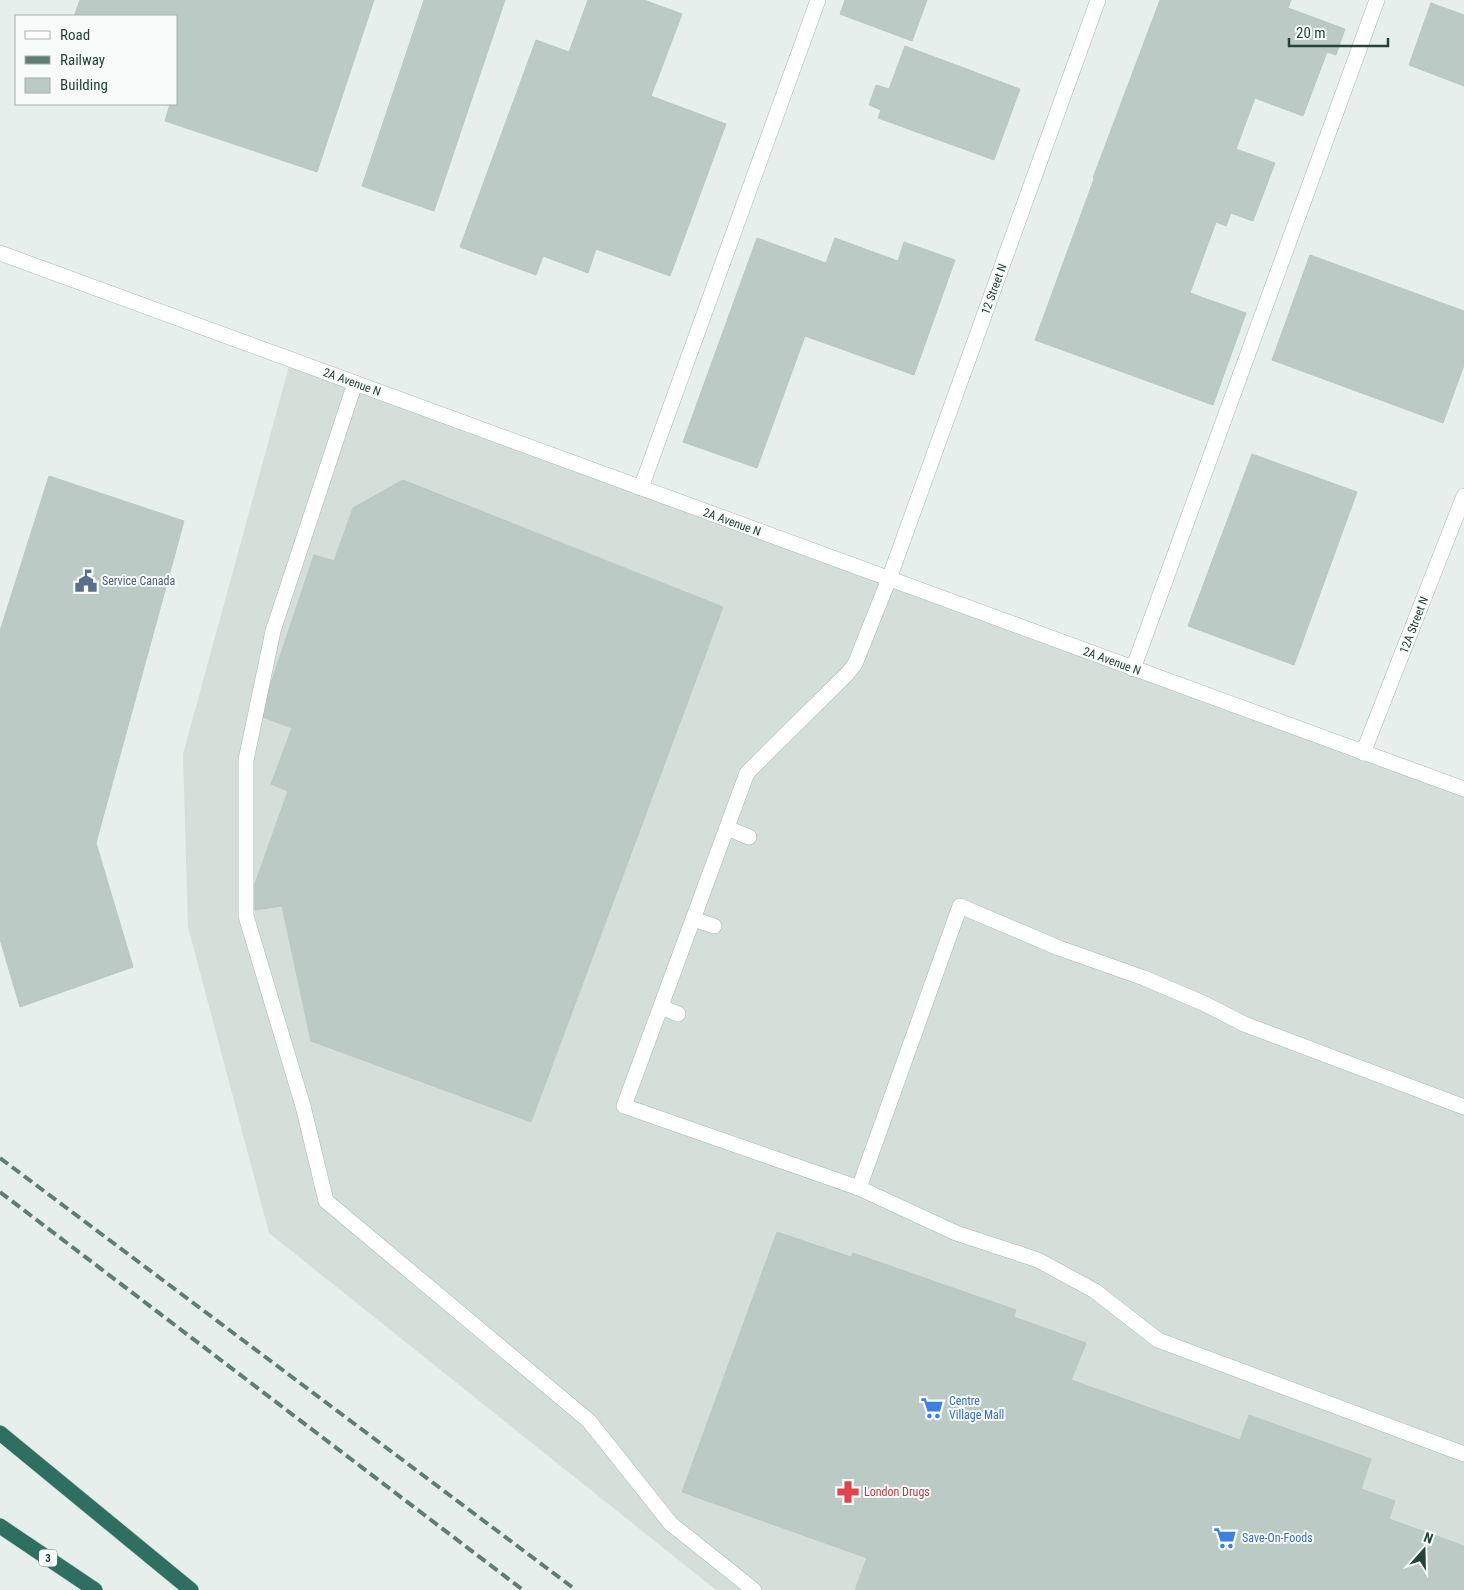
<svg xmlns="http://www.w3.org/2000/svg" width="1464" height="1590" viewBox="0 0 1464 1590" font-family="'Roboto Condensed',sans-serif">
	<style>
		.built { fill: #d4dfda }
		.building { fill: #bbcac4; stroke: #b8c9c2 }
		.lines { fill: none; stroke-linecap: round; stroke-linejoin: round }
		.service-casing { stroke: #a8b8b2; stroke-width: 16 }
		.minor-casing { stroke: #a8b8b2; stroke-width: 16 }
		.tertiary-casing { stroke: #a8b8b2; stroke-width: 16 }
		.motorway-casing { stroke: #c2cac8; stroke-width: 16 }
		.service { stroke: #fff; stroke-width: 15 }
		.minor { stroke: #fff; stroke-width: 15 }
		.tertiary { stroke: #fff; stroke-width: 15 }
		.motorway { stroke: #2f6f62; stroke-width: 15 }
		.rail { stroke: #5f7d75; stroke-width: 4; stroke-dasharray: 10 5; stroke-linecap: butt }
		.labels { text-anchor: middle; stroke-width: 4; stroke-linejoin: round; paint-order: stroke }
		.shield { fill: #f7fbf9; stroke: #637a73; stroke-width: 1 }
		.shield-label { font-size: 11px; font-weight: bold; fill: #24423a }
		.street-label { font-size: 12px; fill: #24423a; stroke: #f7fbf9 }
		.service-label { font-size: 12px; fill: #4e5e75; stroke: #f7fbf9; text-anchor: start }
		.shop-label { font-size: 12px; fill: #366cbe; stroke: #f7fbf9; text-anchor: start }
		.health-label { font-size: 12px; fill: #be3a42; stroke: #f7fbf9; text-anchor: start }
	</style>
	<rect width="100%" height="100%" fill="#e6efeb"/>
	<path class="built" d="M291,359L1464,789V1590H716L269,1233L188,927L183,754Z"/>
	<g class="building">
		<path d="M80,0H374L317,172L165,121L170,104H176V16H74Z"/>
		<path d="M424,0H505L434,211L362,186Z"/>
		<path d="M588,0H644L682,14L651,96L726,124L670,276L596,249L588,273L543,256L536,275L460,247L536,40L569,52Z"/>
		<path d="M845,0H927L912,41L840,14Z"/>
		<path d="M1160,0H1291L1288,8L1345,29L1336,55L1327,52L1303,116L1255,98L1236,149L1275,163L1253,221L1231,213L1226,226L1216,222L1190,293L1246,313L1213,405L1035,340L1094,179L1093,178Z"/>
		<path d="M1431,3L1464,15V86L1409,65Z"/>
		<path d="M905,46L1020,89L994,160L878,118L881,110L869,105L876,85L889,89Z"/>
		<path d="M757,238L826,263L835,238L898,261L904,242L955,260L914,375L805,336L757,468L683,442Z"/>
		<path d="M1310,255L1464,311V365L1443,423L1272,360Z"/>
		<path d="M1252,454L1357,492L1294,665L1188,626Z"/>
		<path d="M49,476L184,521L96,843L133,967L20,1007L0,939V631Z"/>
		<path d="M403,480L723,607L531,1122L311,1041L282,906L255,910L252,892L288,791L271,784L292,728L260,716L314,555L334,561L353,508Z"/>
		<path d="M777,1232L851,1257L853,1253L1016,1310L1014,1317L1086,1343L1071,1380L1240,1440L1249,1415L1371,1459L1361,1489L1395,1501L1389,1519L1464,1546V1590H855L867,1558L682,1492Z"/>
	</g>
	<g class="lines">
		<defs>
			<g id="service">
				<path d="M355,383L273,631L246,760V916L303,1106L326,1201L589,1421L671,1524L754,1590"/>
				<path d="M641,488L818,0"/>
				<path d="M889,579L855,664L848,673L747,773L624,1106L859,1188L956,1233L1038,1260L1095,1291L1158,1340L1464,1454"/>
				<path d="M1133,669L1377,0"/>
				<path d="M727,828L749,837"/>
				<path d="M693,919L714,926"/>
				<path d="M661,1007L678,1014"/>
				<path d="M859,1188L960,906L1059,948L1144,978L1203,1003L1244,1024L1464,1107"/>
			</g>
			<g id="minor">
				<path d="M889,579L1098,0"/>
				<path d="M1363,753L1464,496"/>
			</g>
			<path id="tertiary" d="M0,253L1464,789"/>
			<g id="motorway">
				<path d="M0,1433L191,1590"/>
				<path d="M0,1526L95,1590"/>
			</g>
		</defs>
		<use href="#service" class="service-casing"/>
		<use href="#minor" class="minor-casing"/>
		<use href="#tertiary" class="tertiary-casing"/>
		<use href="#motorway" class="motorway-casing"/>
		<use href="#service" class="service"/>
		<use href="#minor" class="minor"/>
		<use href="#tertiary" class="tertiary"/>
		<use href="#motorway" class="motorway"/>
		<g class="rail">
			<path d="M0,1158L576,1590"/>
			<path d="M0,1192L523,1590"/>
		</g>
	</g>
	<defs>
		<symbol id="civic-bare" viewBox="-9 -9 18 18"><path d="M-.6-6.5H3V-4.5H.6V-3L4-1V1h2V6H-6V1h2V-1L-.6-3ZM-1.2 2.5V6h2.4V2.5Z" fill="#5c6f8a" stroke="#f7fbf9" stroke-width="2.5" paint-order="stroke"/></symbol>
		<symbol id="supermarket-bare" viewBox="-9 -9 18 18"><path d="M-6-5.5h2.5l.6 2H6L4.5 2H-2.5L-4.4-4H-6ZM-1.5 3.2a1.3 1.3 0 1 0 .1 0ZM3 3.2a1.3 1.3 0 1 0 .1 0Z" fill="#3f7fe0" stroke="#f7fbf9" stroke-width="2.5" paint-order="stroke"/></symbol>
		<symbol id="pharmacy-bare" viewBox="-9 -9 18 18"><path d="M-2-6h4v4h4v4h-4v4h-4v-4h-4v-4h4Z" fill="#e0444e" stroke="#f7fbf9" stroke-width="2.5" paint-order="stroke"/></symbol>
	</defs>
	<g fill-rule="evenodd">
		<use href="#civic-bare" x="70" y="565" width="32" height="32"/>
		<use href="#supermarket-bare" x="916" y="1392" width="32" height="32"/>
		<use href="#pharmacy-bare" x="832" y="1476" width="32" height="32"/>
		<use href="#supermarket-bare" x="1209" y="1522" width="32" height="32"/>
	</g>
	<g class="labels">
		<rect class="shield" x="39" y="1549.5" width="18" height="17" rx="4"/>
		<g class="shield-label">
			<text x="48" y="1562">3</text>
		</g>
		<g class="street-label">
			<text transform="translate(994 289) rotate(-70)" y="4">12 Street N</text>
			<text transform="translate(352 382) rotate(20)" y="4">2A Avenue N</text>
			<text transform="translate(732 522) rotate(20)" y="4">2A Avenue N</text>
			<text transform="translate(1414 625) rotate(-69)" y="4">12A Street N</text>
			<text transform="translate(1112 661) rotate(20)" y="4">2A Avenue N</text>
		</g>
		<g class="service-label">
			<text x="102" y="585">Service Canada</text>
		</g>
		<g class="shop-label">
			<text x="949" y="1405">Centre<tspan x="949" dy="14">Village Mall</tspan></text>
			<text x="1242" y="1542">Save-On-Foods</text>
		</g>
		<g class="health-label">
			<text x="864" y="1496">London Drugs</text>
		</g>
	</g>
	<rect x="15" y="15" width="162" height="90" fill="#f7fbf9" stroke="#a3b1ad"/>
	<rect x="25" y="31" width="25" height="8" fill="#ffffff" stroke="#a3b1ad"/>
	<text x="60" y="40" font-size="15" fill="#24423a">Road</text>
	<rect x="25" y="56" width="25" height="8" fill="#5f7d75" stroke="#a3b1ad"/>
	<text x="60" y="65" font-size="15" fill="#24423a">Railway</text>
	<rect x="25" y="78" width="25" height="15" fill="#bbcac4" stroke="#a3b1ad"/>
	<text x="60" y="90" font-size="15" fill="#24423a">Building</text>
	<g transform="translate(1424 1550) rotate(20)" stroke="#f7fbf9" stroke-width="4" paint-order="stroke">
	<path d="M0-4L9 19L0 12L-9 19Z" fill="#24423a"/>
	<text y="-8" font-size="14" font-weight="bold" text-anchor="middle" fill="#24423a">N</text>
	</g>
	<path d="M1289 38v8h99v-8" fill="none" stroke="#24423a" stroke-width="2.5"/>
	<text x="1296" y="38" font-size="15" fill="#24423a" stroke="#f7fbf9" stroke-width="4" paint-order="stroke">20 m</text>
</svg>
